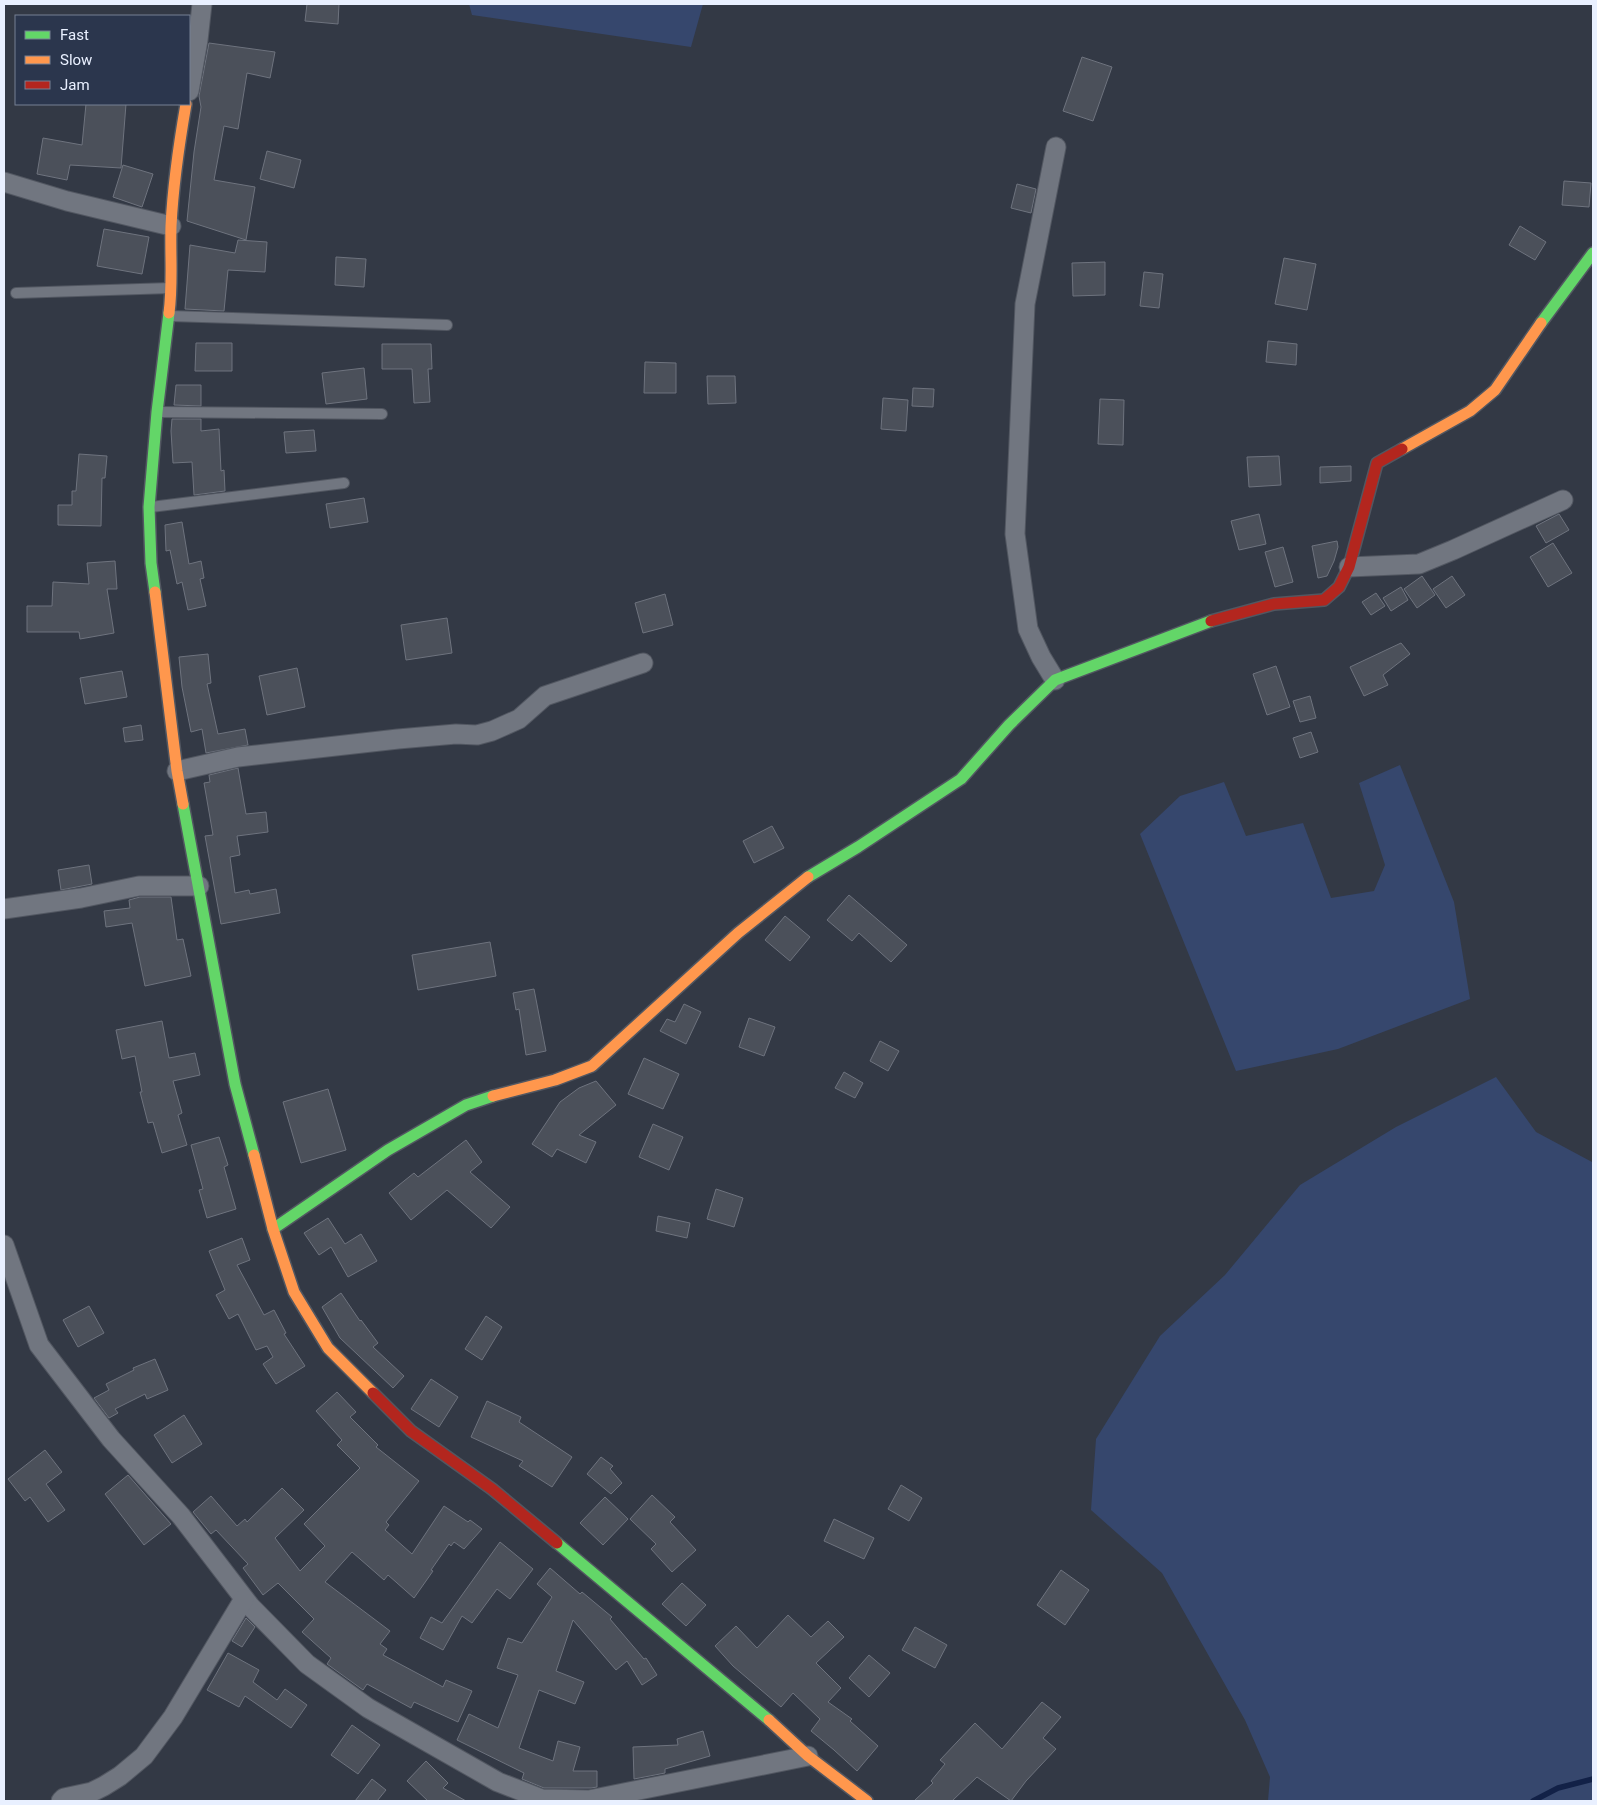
<svg xmlns="http://www.w3.org/2000/svg" width="1597" height="1805" viewBox="0 0 1597 1805" font-family="Roboto,sans-serif">
	<style>
		.green { fill: #36476d }
		.lines { fill: none; stroke-linecap: round; stroke-linejoin: round }
		.stream { stroke: #122147; stroke-width: 5.5 }
		.building { fill: #4b505a; stroke: #6e737e }
		.lane-casing { stroke: #525761; stroke-width: 12 }
		.street-casing { stroke: #525761; stroke-width: 21 }
		.fast-casing { stroke: #525761; stroke-width: 14 }
		.slow-casing { stroke: #525761; stroke-width: 14 }
		.jam-casing { stroke: #525761; stroke-width: 14 }
		.lane { stroke: #717680; stroke-width: 10 }
		.street { stroke: #717680; stroke-width: 19 }
		.fast { stroke: #63d668; stroke-width: 11 }
		.slow { stroke: #ff974d; stroke-width: 11 }
		.jam { stroke: #b3261e; stroke-width: 11 }
	</style>
	<rect width="100%" height="100%" fill="#333945"/>
	<g class="green">
		<path d="M469,4H703L691,47L472,15Z"/>
		<path d="M1400,765L1454,902L1470,999L1338,1049L1236,1071L1140,834L1180,796L1224,782L1246,836L1303,823L1331,898L1374,891L1385,865L1359,783Z"/>
		<path d="M1496,1077L1536,1132L1592,1162L1593,1160V1801H1268L1270,1777L1245,1720L1162,1573L1091,1510L1096,1439L1160,1336L1225,1275L1300,1185L1396,1127Z"/>
	</g>
	<g class="lines">
		<path class="stream" d="M1533,1801L1558,1788L1593,1779"/>
	</g>
	<g class="building">
		<path d="M307,4H339L338,24L305,21Z"/>
		<path d="M209,43L275,52L270,78L247,73L238,129L224,126L214,180L255,187L246,240L187,221L194,152L201,107L199,96Z"/>
		<path d="M1082,57L1112,67L1093,121L1063,111Z"/>
		<path d="M86,104H126L121,168L70,165L67,180L37,174L43,138L82,145Z"/>
		<path d="M267,151L301,160L294,188L260,179Z"/>
		<path d="M123,165L153,174L142,207L113,197Z"/>
		<path d="M1564,181L1591,183L1589,207L1562,205Z"/>
		<path d="M1017,184L1036,189L1031,213L1011,208Z"/>
		<path d="M1520,226L1546,242L1535,260L1509,245Z"/>
		<path d="M104,229L149,237L142,274L97,266Z"/>
		<path d="M238,240L267,242L265,272L228,270L224,311L185,309L190,245L235,253Z"/>
		<path d="M336,257L366,259L364,287L335,285Z"/>
		<path d="M1284,258L1316,264L1307,310L1275,304Z"/>
		<path d="M1105,262V295L1073,296L1072,263Z"/>
		<path d="M1144,272L1163,274L1159,308L1140,306Z"/>
		<path d="M1268,341L1297,344L1296,365L1266,362Z"/>
		<path d="M196,343H232V371H195Z"/>
		<path d="M382,344H431L432,369H428L430,402L414,403L412,369H382Z"/>
		<path d="M645,362L676,363V393H644Z"/>
		<path d="M364,368L367,399L326,404L322,373Z"/>
		<path d="M707,376H735L736,403L708,404Z"/>
		<path d="M176,385H201V406L174,405Z"/>
		<path d="M913,388L934,389L933,407L912,406Z"/>
		<path d="M883,398L908,400L906,431L881,429Z"/>
		<path d="M1100,399L1124,400L1123,445L1098,444Z"/>
		<path d="M172,419H201V431L219,429L221,471L224,470L225,491L194,495L192,462L173,463L171,431Z"/>
		<path d="M314,430L316,451L286,453L284,432Z"/>
		<path d="M79,454L107,456L105,478H102L101,526L58,525V505H72V491H76Z"/>
		<path d="M1279,456L1281,485L1249,487L1247,457Z"/>
		<path d="M1351,466V481L1320,483V467Z"/>
		<path d="M364,498L368,522L330,528L326,504Z"/>
		<path d="M1259,514L1266,544L1239,550L1231,521Z"/>
		<path d="M1559,514L1569,530L1546,543L1536,526Z"/>
		<path d="M182,522L189,564L201,561L204,578L200,579L206,606L188,610L182,582L177,584L170,550L166,551L165,525Z"/>
		<path d="M1337,541L1338,547L1334,561L1327,576L1318,578L1312,546Z"/>
		<path d="M1553,543L1572,573L1548,587L1530,557Z"/>
		<path d="M1283,547L1293,582L1275,587L1265,552Z"/>
		<path d="M115,561L117,589H107L114,633L80,639L79,632H27V606H52L53,582L89,584L87,563Z"/>
		<path d="M1422,576L1435,595L1417,608L1404,589Z"/>
		<path d="M1452,576L1465,595L1446,608L1433,589Z"/>
		<path d="M1401,587L1408,600L1391,611L1383,598Z"/>
		<path d="M1376,593L1385,606L1371,615L1362,602Z"/>
		<path d="M665,594L673,625L643,633L635,603Z"/>
		<path d="M447,618L452,653L406,660L401,625Z"/>
		<path d="M1401,643L1410,654L1383,675L1388,685L1364,696L1350,667Z"/>
		<path d="M208,654L211,683L207,684L218,734L245,729L248,745L206,753L202,729L191,732L182,687L179,657Z"/>
		<path d="M1276,666L1290,707L1267,715L1253,674Z"/>
		<path d="M297,668L305,707L267,715L259,676Z"/>
		<path d="M122,671L127,697L85,704L80,678Z"/>
		<path d="M1310,696L1316,718L1300,722L1293,701Z"/>
		<path d="M141,725L143,740L125,742L123,728Z"/>
		<path d="M1311,732L1318,752L1300,758L1293,738Z"/>
		<path d="M238,768L246,814L266,812L268,832L237,836L240,855L230,857L235,893L249,890L250,894L276,889L280,913L221,924L205,836L213,835L204,783L210,782L209,775Z"/>
		<path d="M772,826L784,848L754,863L743,841Z"/>
		<path d="M89,865L92,884L61,890L58,870Z"/>
		<path d="M849,895L907,945L891,962L859,933L852,941L827,920Z"/>
		<path d="M140,897H171L177,940L183,939L191,976L145,986L132,923L106,927L104,911L130,908L129,900Z"/>
		<path d="M785,916L810,937L790,961L765,940Z"/>
		<path d="M490,942L496,976L418,990L412,955Z"/>
		<path d="M534,989L546,1051L526,1055L519,1009L516,1010L513,993Z"/>
		<path d="M684,1004L701,1012L686,1044L660,1031L667,1019L675,1022Z"/>
		<path d="M749,1018L775,1027L764,1056L739,1047Z"/>
		<path d="M162,1021L169,1058L195,1053L200,1075L173,1081L182,1113L178,1115L187,1145L162,1153L153,1122L148,1123L140,1092H142L135,1056L122,1059L116,1030Z"/>
		<path d="M880,1041L899,1051L888,1071L870,1061Z"/>
		<path d="M644,1058L679,1074L663,1109L628,1094Z"/>
		<path d="M844,1072L863,1083L855,1098L835,1088Z"/>
		<path d="M596,1081L616,1105L579,1135L596,1142L586,1163L557,1149L552,1157L532,1144L560,1102L579,1088Z"/>
		<path d="M328,1089L346,1150L301,1163L283,1102Z"/>
		<path d="M653,1124L683,1137L669,1170L639,1157Z"/>
		<path d="M219,1137L228,1165L224,1167L236,1209L207,1218L199,1190L203,1189L191,1145Z"/>
		<path d="M466,1140L482,1162L470,1172L510,1207L491,1228L447,1190L411,1220L389,1193L414,1173L418,1177Z"/>
		<path d="M716,1189L743,1198L734,1227L707,1219Z"/>
		<path d="M658,1216L690,1223L687,1238L656,1231Z"/>
		<path d="M328,1218L345,1244L361,1234L377,1261L348,1277L331,1247L319,1255L304,1233Z"/>
		<path d="M242,1238L250,1260L237,1265L264,1315L274,1310L286,1333L284,1334L305,1366L276,1384L263,1364L273,1357L267,1346L256,1350L238,1314L229,1319L216,1295L225,1290L209,1251Z"/>
		<path d="M341,1293L360,1321L361,1320L378,1343L373,1347L404,1376L393,1388L340,1338L322,1307Z"/>
		<path d="M89,1306L104,1333L78,1347L63,1320Z"/>
		<path d="M486,1316L502,1327L482,1360L465,1349Z"/>
		<path d="M155,1359L168,1390L147,1399L145,1394L115,1409L118,1413L109,1418L94,1398L109,1390L106,1384L134,1370L133,1368Z"/>
		<path d="M431,1379L458,1397L439,1427L411,1409Z"/>
		<path d="M337,1392L356,1412L350,1417L378,1445L376,1447L419,1481L386,1522L389,1525L385,1530L412,1554L444,1506L468,1522L470,1520L482,1529L464,1549L454,1542L451,1546L449,1544L431,1570L433,1571L414,1598L388,1575L384,1580L352,1552L325,1582L390,1631L380,1644L387,1649L383,1655L443,1687L446,1680L472,1691L458,1722L414,1702L411,1708L367,1684L363,1690L327,1664L331,1658L302,1632L314,1619L278,1583L263,1595L243,1568L248,1564L216,1530L211,1534L193,1512L211,1496L237,1526L245,1519L247,1522L282,1488L304,1510L275,1538L300,1571L325,1546L304,1524L360,1468L337,1445L342,1440L316,1411Z"/>
		<path d="M487,1401L521,1417L519,1422L572,1457L552,1487L519,1466L523,1461L471,1437Z"/>
		<path d="M184,1415L202,1444L172,1463L154,1435Z"/>
		<path d="M45,1450L62,1472L46,1484L65,1510L48,1522L30,1497L25,1501L8,1479Z"/>
		<path d="M601,1457L613,1466L610,1469L622,1483L611,1494L587,1474Z"/>
		<path d="M128,1475L171,1524L144,1545L105,1494Z"/>
		<path d="M901,1485L922,1498L909,1521L888,1509Z"/>
		<path d="M652,1495L675,1517L670,1522L696,1550L672,1572L651,1549L656,1544L630,1519Z"/>
		<path d="M605,1497L628,1519L603,1545L580,1523Z"/>
		<path d="M834,1519L874,1538L864,1559L824,1541Z"/>
		<path d="M500,1542L533,1569L510,1599L497,1589L472,1623L462,1616L443,1650L420,1638L431,1617L442,1623Z"/>
		<path d="M550,1568L580,1594L582,1592L612,1617L610,1619L644,1659L646,1658L657,1675L642,1685L627,1661L616,1670L573,1620L556,1671L584,1682L575,1704L539,1690L519,1748L553,1761L558,1741L580,1747L573,1771H597V1787L591,1788H544L522,1779L524,1773L457,1740L469,1714L498,1728L518,1675L497,1668L508,1638L522,1643L552,1597L537,1584Z"/>
		<path d="M1061,1570L1089,1590L1065,1625L1037,1605Z"/>
		<path d="M682,1583L706,1605L686,1626L662,1604Z"/>
		<path d="M788,1615L811,1637L828,1621L844,1637L816,1663L841,1688L828,1702L852,1719L850,1721L878,1746L857,1771L834,1750L811,1731L820,1719L793,1693L781,1707L733,1666L715,1646L736,1626L757,1648Z"/>
		<path d="M246,1618L255,1627L242,1647L232,1641Z"/>
		<path d="M915,1627L947,1645L935,1668L902,1650Z"/>
		<path d="M228,1653L259,1670L253,1682L277,1700L285,1689L307,1705L291,1728L245,1696L239,1707L207,1690Z"/>
		<path d="M869,1655L890,1673L869,1697L849,1678Z"/>
		<path d="M1042,1702L1061,1717L1043,1738L1056,1749L1026,1781L1011,1801L977,1777L952,1801H914L933,1783L931,1781L945,1764L940,1760L975,1723L1002,1749Z"/>
		<path d="M352,1725L380,1745L358,1774L331,1755Z"/>
		<path d="M703,1731L710,1756L665,1769V1773L634,1779L633,1747L678,1745L677,1739Z"/>
		<path d="M426,1761L448,1783L443,1788L466,1801H428L407,1781Z"/>
		<path d="M372,1779L386,1790L377,1801H355Z"/>
	</g>
	<g class="lines">
		<defs>
			<g id="lane">
				<path d="M16,293L171,288"/>
				<path d="M170,316L447,325"/>
				<path d="M158,412L382,414"/>
				<path d="M151,507L344,483"/>
			</g>
			<g id="street">
				<path d="M189,91L198,40L202,4"/>
				<path d="M4,182L67,201L171,226"/>
				<path d="M1349,567L1419,564L1453,550L1563,500"/>
				<path d="M1055,680L1041,657L1028,629L1015,534L1025,304L1056,147"/>
				<path d="M177,771L238,757L398,739L456,734L477,735L492,731L519,719L545,696L643,663"/>
				<path d="M4,909L81,898L139,886H199"/>
				<path d="M4,1245L39,1345L111,1439L181,1516L250,1606L307,1664L368,1708L498,1782L542,1799L589,1800L808,1756"/>
				<path d="M61,1801L64,1798L92,1792L104,1786L120,1776L144,1756L173,1717L244,1599"/>
			</g>
			<g id="fast">
				<path d="M1541,323L1593,253"/>
				<path d="M155,592L151,563L149,507L157,412L169,313"/>
				<path d="M183,804L235,1084L254,1155"/>
				<path d="M808,877L858,847L961,779L1009,725L1055,680L1211,621"/>
				<path d="M273,1229L388,1150L466,1105L493,1096"/>
				<path d="M557,1543L769,1720"/>
			</g>
			<g id="slow">
				<path d="M169,313C173,283 170,255 171,226C173,185 179,144 186,104"/>
				<path d="M1402,449L1470,411L1495,390L1541,323"/>
				<path d="M155,592L177,771L183,804"/>
				<path d="M493,1096L555,1080L592,1066L738,933L808,877"/>
				<path d="M254,1155L273,1229L294,1292L328,1348L373,1393"/>
				<path d="M769,1720L808,1756L867,1801"/>
			</g>
			<g id="jam">
				<path d="M1211,621L1274,604L1324,600L1339,587L1349,567L1377,463L1402,449"/>
				<path d="M373,1393L411,1431L492,1489L557,1543"/>
			</g>
		</defs>
		<use href="#lane" class="lane-casing"/>
		<use href="#street" class="street-casing"/>
		<use href="#fast" class="fast-casing"/>
		<use href="#slow" class="slow-casing"/>
		<use href="#jam" class="jam-casing"/>
		<use href="#lane" class="lane"/>
		<use href="#street" class="street"/>
		<use href="#fast" class="fast"/>
		<use href="#slow" class="slow"/>
		<use href="#jam" class="jam"/>
	</g>
	<rect width="1597" height="1805" fill="none" stroke="#e9f0ff" stroke-width="10"/>
	<rect x="15" y="15" width="175" height="90" fill="#2b364d" stroke="#778094"/>
	<rect x="25" y="31" width="25" height="8" fill="#63d668" stroke="#778094"/>
	<text x="60" y="40" font-size="15" fill="#e9f0ff">Fast</text>
	<rect x="25" y="56" width="25" height="8" fill="#ff974d" stroke="#778094"/>
	<text x="60" y="65" font-size="15" fill="#e9f0ff">Slow</text>
	<rect x="25" y="81" width="25" height="8" fill="#b3261e" stroke="#778094"/>
	<text x="60" y="90" font-size="15" fill="#e9f0ff">Jam</text>
</svg>
